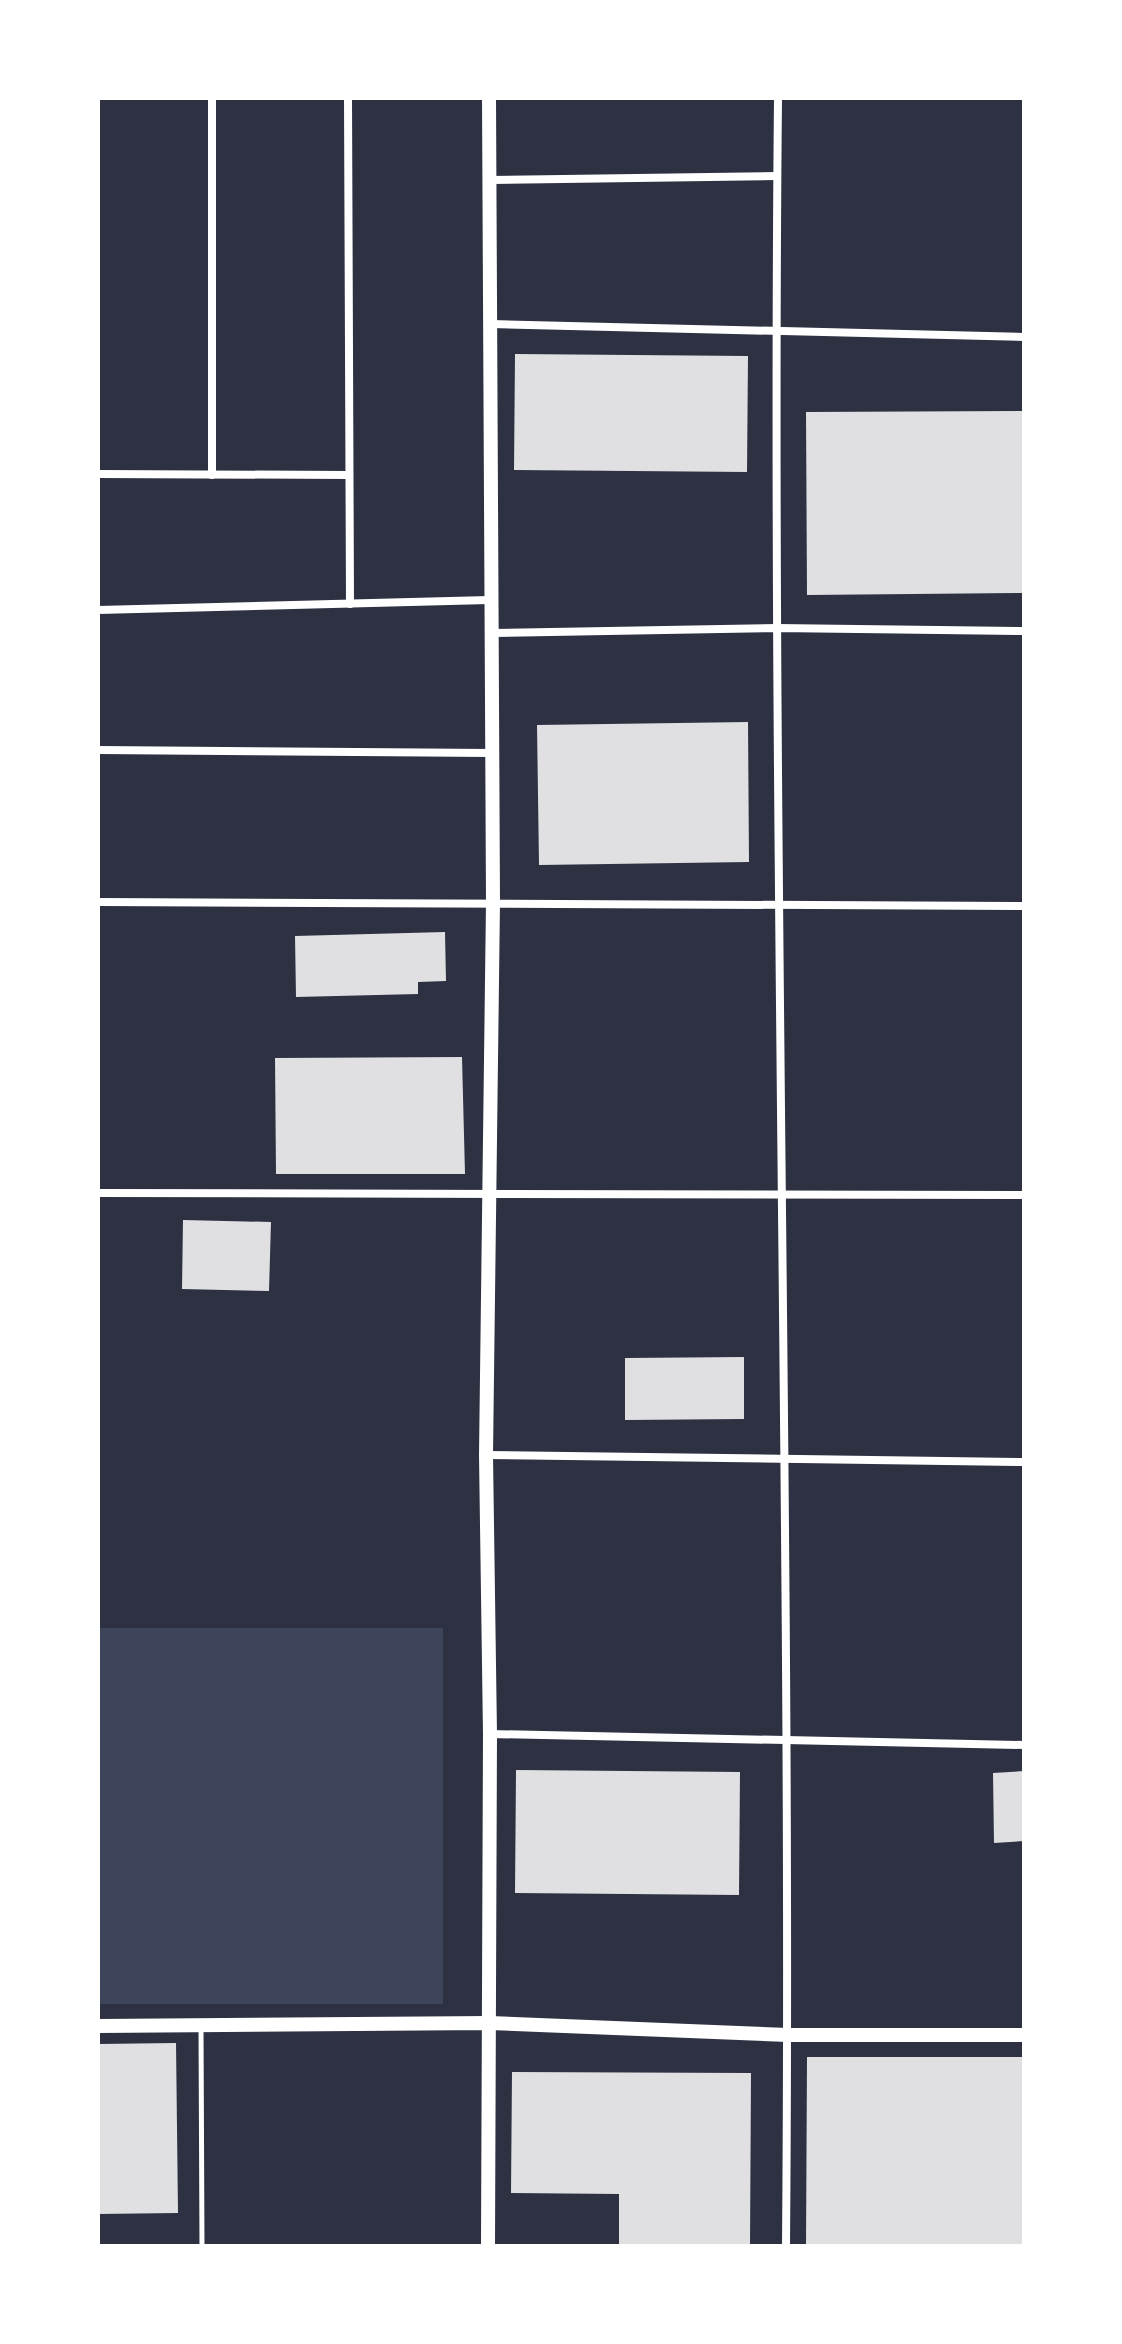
<svg xmlns="http://www.w3.org/2000/svg" width="1122" height="2344" viewBox="0 0 1122 2344" font-family="Georgia,serif">
	<style>
		.green { fill: #3c4559 }
		.building { fill: #e0e0e3 }
		.lines { fill: none; stroke-linecap: round; stroke-linejoin: round }
		.service { stroke: #fff; stroke-width: 5 }
		.minor { stroke: #fff; stroke-width: 8 }
		.tertiary { stroke: #fff; stroke-width: 14 }
		.secondary { stroke: #fff; stroke-width: 14 }
	</style>
	<rect width="100%" height="100%" fill="#2d3142"/>
	<rect class="green" x="98" y="1628" width="345" height="376"/>
	<g class="building">
		<path d="M515,354L748,356L747,472L514,470Z"/>
		<path d="M1022,411L1024,593L807,595L806,412Z"/>
		<path d="M748,722L749,862L539,865L537,725Z"/>
		<path d="M445,932L446,981L418,982V994L296,997L295,936Z"/>
		<path d="M462,1057L465,1174H276L275,1058Z"/>
		<path d="M183,1220L271,1222L269,1291L182,1289Z"/>
		<path d="M744,1357V1419L625,1420V1358Z"/>
		<path d="M516,1770L740,1772L739,1895L515,1893Z"/>
		<path d="M1024,1771V1841L994,1843L993,1773Z"/>
		<path d="M176,2043L178,2213L98,2214V2044Z"/>
		<path d="M807,2057H1024V2246H806Z"/>
		<path d="M512,2072L751,2073L750,2246H619V2194L511,2193Z"/>
	</g>
	<g class="lines">
		<path class="service" d="M201,2027L202,2246"/>
		<g class="minor">
			<path d="M212,98V475"/>
			<path d="M348,98L350,604"/>
			<path d="M778,98C771,814 792,1530 786,2246"/>
			<path d="M490,180L777,176"/>
			<path d="M491,324L1024,337"/>
			<path d="M98,474L349,475"/>
			<path d="M98,610L489,600"/>
			<path d="M491,633L777,628L1024,631"/>
			<path d="M98,750L492,753"/>
			<path d="M98,902L1024,906"/>
			<path d="M98,1193L1024,1195"/>
			<path d="M486,1455L1024,1462"/>
			<path d="M490,1734L1024,1745"/>
		</g>
		<path class="tertiary" d="M488,2246L490,1734L486,1455L493,902L489,98"/>
		<path class="secondary" d="M98,2026L489,2023L788,2035H1024"/>
	</g>
	<rect width="1122" height="2344" fill="none" stroke="#ffffff" stroke-width="200"/>
</svg>
